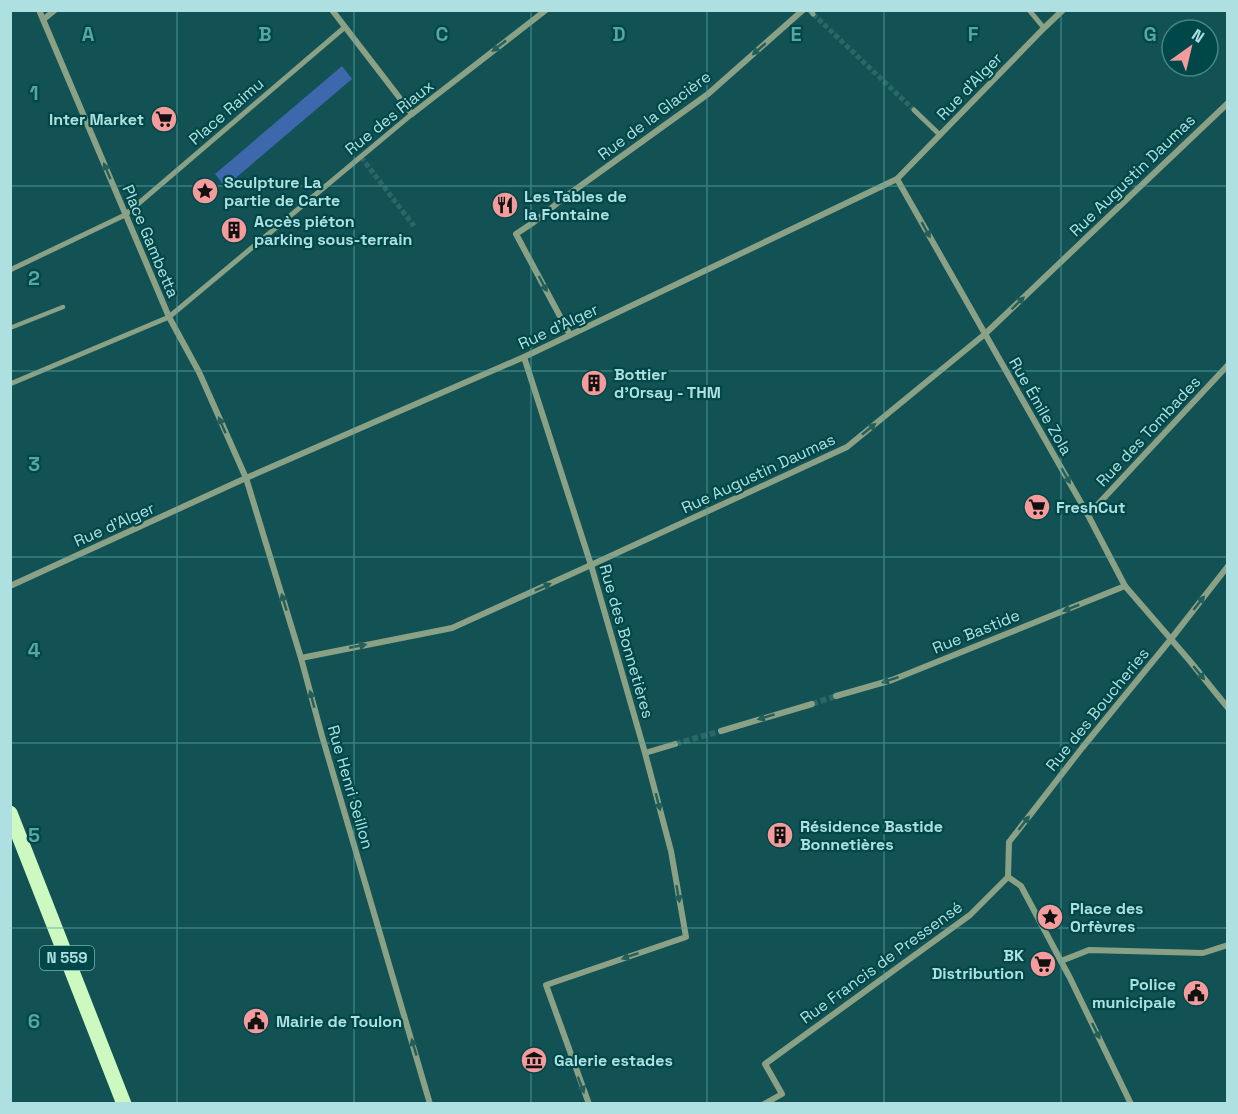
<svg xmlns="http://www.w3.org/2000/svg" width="1238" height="1114" viewBox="0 0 1238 1114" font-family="'Space Grotesk',sans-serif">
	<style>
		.water { fill: #3d68ac }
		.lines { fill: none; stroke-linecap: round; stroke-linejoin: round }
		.pedestrian-tunnel { stroke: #2a6769; stroke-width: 5; stroke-dasharray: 5 2.5; stroke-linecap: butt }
		.minor-tunnel { stroke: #2a6769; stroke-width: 6; stroke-dasharray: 6 3; stroke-linecap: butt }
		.service { stroke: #8ba185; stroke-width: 4.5 }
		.pedestrian { stroke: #8ba185; stroke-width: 5 }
		.minor { stroke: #8ba185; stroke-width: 6 }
		.primary { stroke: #cdf8c0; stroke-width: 15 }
		.oneway { fill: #235e58 }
		.grid { fill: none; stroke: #57a6a2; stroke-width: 1.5; stroke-opacity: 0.55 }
		.labels { text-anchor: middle; stroke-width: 4.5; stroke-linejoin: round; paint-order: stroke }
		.shield { fill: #004749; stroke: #7ab2b3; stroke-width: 1.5 }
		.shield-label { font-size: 15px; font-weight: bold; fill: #afe0e1 }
		.street-label { font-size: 16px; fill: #afe0e1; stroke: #004749 }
		.poi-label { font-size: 16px; font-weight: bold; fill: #afe0e1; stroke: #004749; text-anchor: start }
		.grid-label { font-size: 20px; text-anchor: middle; font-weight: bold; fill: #57a6a2; stroke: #004749; stroke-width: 4.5; stroke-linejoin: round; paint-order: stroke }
	</style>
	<rect width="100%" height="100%" fill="#125254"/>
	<path class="water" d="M342,66L352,79L225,187L215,174Z"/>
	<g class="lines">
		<g class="pedestrian-tunnel">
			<path d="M813,14L914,110"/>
			<path d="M361,157L414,226"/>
		</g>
		<g class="minor-tunnel">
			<path d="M812,704L836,696"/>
			<path d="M675,744L721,731"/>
		</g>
		<path class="service" d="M10,328L63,307"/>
		<g class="pedestrian">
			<path d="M810,10L813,14"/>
			<path d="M1029,10L1044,28"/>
			<path d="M914,110L940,135"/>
			<path d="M10,270L125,215L345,27"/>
			<path d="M10,384L169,317L412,114"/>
		</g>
		<g class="minor">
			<path d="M39,10L169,317L199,372L246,478L301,658L322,736L430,1104"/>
			<path d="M332,10L412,114L546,10"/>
			<path d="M44,19L55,10"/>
			<path d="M897,179L1088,515L1125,586L1189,660L1228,708"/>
			<path d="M570,335L516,234L534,222L565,197L708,94L803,10"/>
			<path d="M524,357L591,565L645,753L671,851L686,937L546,985L589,1104"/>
			<path d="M1088,515L1228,365"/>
			<path d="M10,586L246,478L524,357L897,179L1044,28L1063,10"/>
			<path d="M301,658L452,628L591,565L847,447L985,334L1228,103"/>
			<path d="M836,696L892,680L1125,586"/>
			<path d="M721,731L812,704"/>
			<path d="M645,753L675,744"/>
			<path d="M1008,877L1009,842L1082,748L1171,639L1228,566"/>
			<path d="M1008,877L1021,886L1029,901L1070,978L1131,1104"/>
			<path d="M1061,961L1089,950L1203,953L1228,945"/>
			<path d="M764,1104L782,1094L765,1064L970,915L1008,877"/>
		</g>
		<path class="primary" d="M10,813L124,1104"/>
	</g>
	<defs><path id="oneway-solid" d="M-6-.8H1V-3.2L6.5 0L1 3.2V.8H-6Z" transform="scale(1.5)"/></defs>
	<g class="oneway">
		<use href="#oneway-solid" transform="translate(499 46) rotate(142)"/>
		<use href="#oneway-solid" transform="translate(759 49) rotate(139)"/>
		<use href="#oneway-solid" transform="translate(107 171) rotate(-113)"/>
		<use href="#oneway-solid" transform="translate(926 230) rotate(61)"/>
		<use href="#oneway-solid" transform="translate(543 284) rotate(62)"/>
		<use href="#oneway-solid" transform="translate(1018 303) rotate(-44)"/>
		<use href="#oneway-solid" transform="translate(222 425) rotate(-114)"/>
		<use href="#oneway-solid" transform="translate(869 429) rotate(-39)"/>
		<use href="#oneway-solid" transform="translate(1066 476) rotate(60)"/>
		<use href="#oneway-solid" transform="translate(543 587) rotate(-24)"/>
		<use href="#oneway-solid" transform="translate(284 602) rotate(-107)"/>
		<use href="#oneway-solid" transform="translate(1199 603) rotate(-52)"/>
		<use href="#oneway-solid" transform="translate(1071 608) rotate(158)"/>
		<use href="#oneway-solid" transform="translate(358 646) rotate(-11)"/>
		<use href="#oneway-solid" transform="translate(1199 673) rotate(51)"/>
		<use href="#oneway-solid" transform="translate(890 680) rotate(162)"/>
		<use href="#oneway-solid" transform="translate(312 699) rotate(-105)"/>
		<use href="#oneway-solid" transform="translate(766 717) rotate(163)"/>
		<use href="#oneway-solid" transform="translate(658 802) rotate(75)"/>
		<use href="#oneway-solid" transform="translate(1024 823) rotate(-52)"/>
		<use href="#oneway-solid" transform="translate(678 894) rotate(80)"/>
		<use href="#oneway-solid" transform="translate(630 956) rotate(161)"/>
		<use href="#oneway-solid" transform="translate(1096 1031) rotate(64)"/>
		<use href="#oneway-solid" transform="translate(414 1047) rotate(-106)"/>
		<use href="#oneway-solid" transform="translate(581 1085) rotate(70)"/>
	</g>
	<path class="grid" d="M177,10V1104M354,10V1104M531,10V1104M707,10V1104M884,10V1104M1061,10V1104M10,186H1228M10,371H1228M10,557H1228M10,743H1228M10,928H1228"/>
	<defs>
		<symbol id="supermarket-disc" viewBox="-11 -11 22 22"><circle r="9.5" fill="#f59b9c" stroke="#004749"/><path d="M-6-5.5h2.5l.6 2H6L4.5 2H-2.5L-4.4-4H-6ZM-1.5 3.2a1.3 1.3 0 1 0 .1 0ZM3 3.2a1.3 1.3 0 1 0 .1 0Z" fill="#111"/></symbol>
		<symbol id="sight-disc" viewBox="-11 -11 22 22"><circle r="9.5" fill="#f59b9c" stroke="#004749"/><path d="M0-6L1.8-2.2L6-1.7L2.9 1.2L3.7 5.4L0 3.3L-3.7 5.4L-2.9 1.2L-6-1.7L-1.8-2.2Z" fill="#111"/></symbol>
		<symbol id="restaurant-disc" viewBox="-11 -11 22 22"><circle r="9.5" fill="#f59b9c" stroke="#004749"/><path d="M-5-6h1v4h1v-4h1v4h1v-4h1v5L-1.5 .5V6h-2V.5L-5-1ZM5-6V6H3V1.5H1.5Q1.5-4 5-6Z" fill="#111"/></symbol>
		<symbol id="building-disc" viewBox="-11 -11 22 22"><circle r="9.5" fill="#f59b9c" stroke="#004749"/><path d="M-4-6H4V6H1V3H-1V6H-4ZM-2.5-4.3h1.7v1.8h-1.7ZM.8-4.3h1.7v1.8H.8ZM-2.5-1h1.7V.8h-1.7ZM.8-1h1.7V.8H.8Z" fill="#111"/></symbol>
		<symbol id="civic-disc" viewBox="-11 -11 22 22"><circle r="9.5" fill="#f59b9c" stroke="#004749"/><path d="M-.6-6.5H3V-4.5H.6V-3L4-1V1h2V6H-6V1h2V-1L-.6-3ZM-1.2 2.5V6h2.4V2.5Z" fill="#111"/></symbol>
		<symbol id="museum-disc" viewBox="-11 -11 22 22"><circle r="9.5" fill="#f59b9c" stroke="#004749"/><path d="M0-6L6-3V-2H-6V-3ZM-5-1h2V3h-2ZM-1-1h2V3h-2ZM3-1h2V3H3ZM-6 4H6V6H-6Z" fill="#111"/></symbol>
	</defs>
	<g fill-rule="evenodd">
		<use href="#supermarket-disc" x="149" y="104" width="30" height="30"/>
		<use href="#sight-disc" x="190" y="176" width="30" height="30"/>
		<use href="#restaurant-disc" x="490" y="190" width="30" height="30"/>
		<use href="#building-disc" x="219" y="215" width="30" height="30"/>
		<use href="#building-disc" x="579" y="368" width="30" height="30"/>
		<use href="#supermarket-disc" x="1022" y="492" width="30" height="30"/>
		<use href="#building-disc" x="765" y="820" width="30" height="30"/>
		<use href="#sight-disc" x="1035" y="902" width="30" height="30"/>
		<use href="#supermarket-disc" x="1028" y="949" width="30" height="30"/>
		<use href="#civic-disc" x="1181" y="978" width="30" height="30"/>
		<use href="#civic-disc" x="241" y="1006" width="30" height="30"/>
		<use href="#museum-disc" x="519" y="1045" width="30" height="30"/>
	</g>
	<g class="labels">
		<rect class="shield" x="40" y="946" width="54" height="24" rx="4.5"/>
		<g class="shield-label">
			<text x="67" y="963">N 559</text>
		</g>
		<g class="street-label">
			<text transform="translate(969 86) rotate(-46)" y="6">Rue d'Alger</text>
			<text transform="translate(226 111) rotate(-41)" y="6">Place Raimu</text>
			<text transform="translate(654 115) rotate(-37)" y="6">Rue de la Glacière</text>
			<text transform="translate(389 117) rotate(-39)" y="6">Rue des Riaux</text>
			<text transform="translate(1132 175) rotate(-44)" y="6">Rue Augustin Daumas</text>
			<text transform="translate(151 241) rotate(67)" y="6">Place Gambetta</text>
			<text transform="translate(558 326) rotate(-25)" y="6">Rue d'Alger</text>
			<text transform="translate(1041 406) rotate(60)" y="6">Rue Émile Zola</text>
			<text transform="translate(1148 431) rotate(-47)" y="6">Rue des Tombades</text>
			<text transform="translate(758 473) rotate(-25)" y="6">Rue Augustin Daumas</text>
			<text transform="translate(114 524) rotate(-24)" y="6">Rue d'Alger</text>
			<text transform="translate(976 631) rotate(-22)" y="6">Rue Bastide</text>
			<text transform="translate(627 641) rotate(74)" y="6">Rue des Bonnetières</text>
			<text transform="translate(1097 709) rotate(-51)" y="6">Rue des Boucheries</text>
			<text transform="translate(351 787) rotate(74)" y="6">Rue Henri Seillon</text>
			<text transform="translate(881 962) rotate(-36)" y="6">Rue Francis de Pressensé</text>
		</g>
		<g class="poi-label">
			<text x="144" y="125" text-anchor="end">Inter Market</text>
			<text x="224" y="188">Sculpture La<tspan x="224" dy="18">partie de Carte</tspan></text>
			<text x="524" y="202">Les Tables de<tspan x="524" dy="18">la Fontaine</tspan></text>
			<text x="254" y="227">Accès piéton<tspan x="254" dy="18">parking sous-terrain</tspan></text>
			<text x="614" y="380">Bottier<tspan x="614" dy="18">d'Orsay - THM</tspan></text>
			<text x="1056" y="513">FreshCut</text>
			<text x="800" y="832">Résidence Bastide<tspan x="800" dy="18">Bonnetières</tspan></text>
			<text x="1070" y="914">Place des<tspan x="1070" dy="18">Orfèvres</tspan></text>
			<text x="1024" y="961" text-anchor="end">BK<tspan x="1024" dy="18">Distribution</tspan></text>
			<text x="1176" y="990" text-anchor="end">Police<tspan x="1176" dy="18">municipale</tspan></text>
			<text x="276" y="1027">Mairie de Toulon</text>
			<text x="554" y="1066">Galerie estades</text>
		</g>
	</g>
	<g class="grid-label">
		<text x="88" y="41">A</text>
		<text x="265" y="41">B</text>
		<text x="442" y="41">C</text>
		<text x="619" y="41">D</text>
		<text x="796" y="41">E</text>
		<text x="973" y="41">F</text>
		<text x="1150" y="41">G</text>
		<text x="34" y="100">1</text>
		<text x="34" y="285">2</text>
		<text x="34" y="471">3</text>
		<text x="34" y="657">4</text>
		<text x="34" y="842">5</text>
		<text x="34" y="1028">6</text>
	</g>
	<rect width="1238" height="1114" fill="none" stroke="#afe0e1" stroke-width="24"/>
	<g transform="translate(1190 48) rotate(34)"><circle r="28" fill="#004749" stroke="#468486" stroke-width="1.5"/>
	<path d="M0-4.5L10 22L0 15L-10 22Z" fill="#f59b9c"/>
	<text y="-9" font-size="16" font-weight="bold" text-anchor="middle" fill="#afe0e1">N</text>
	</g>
</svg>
